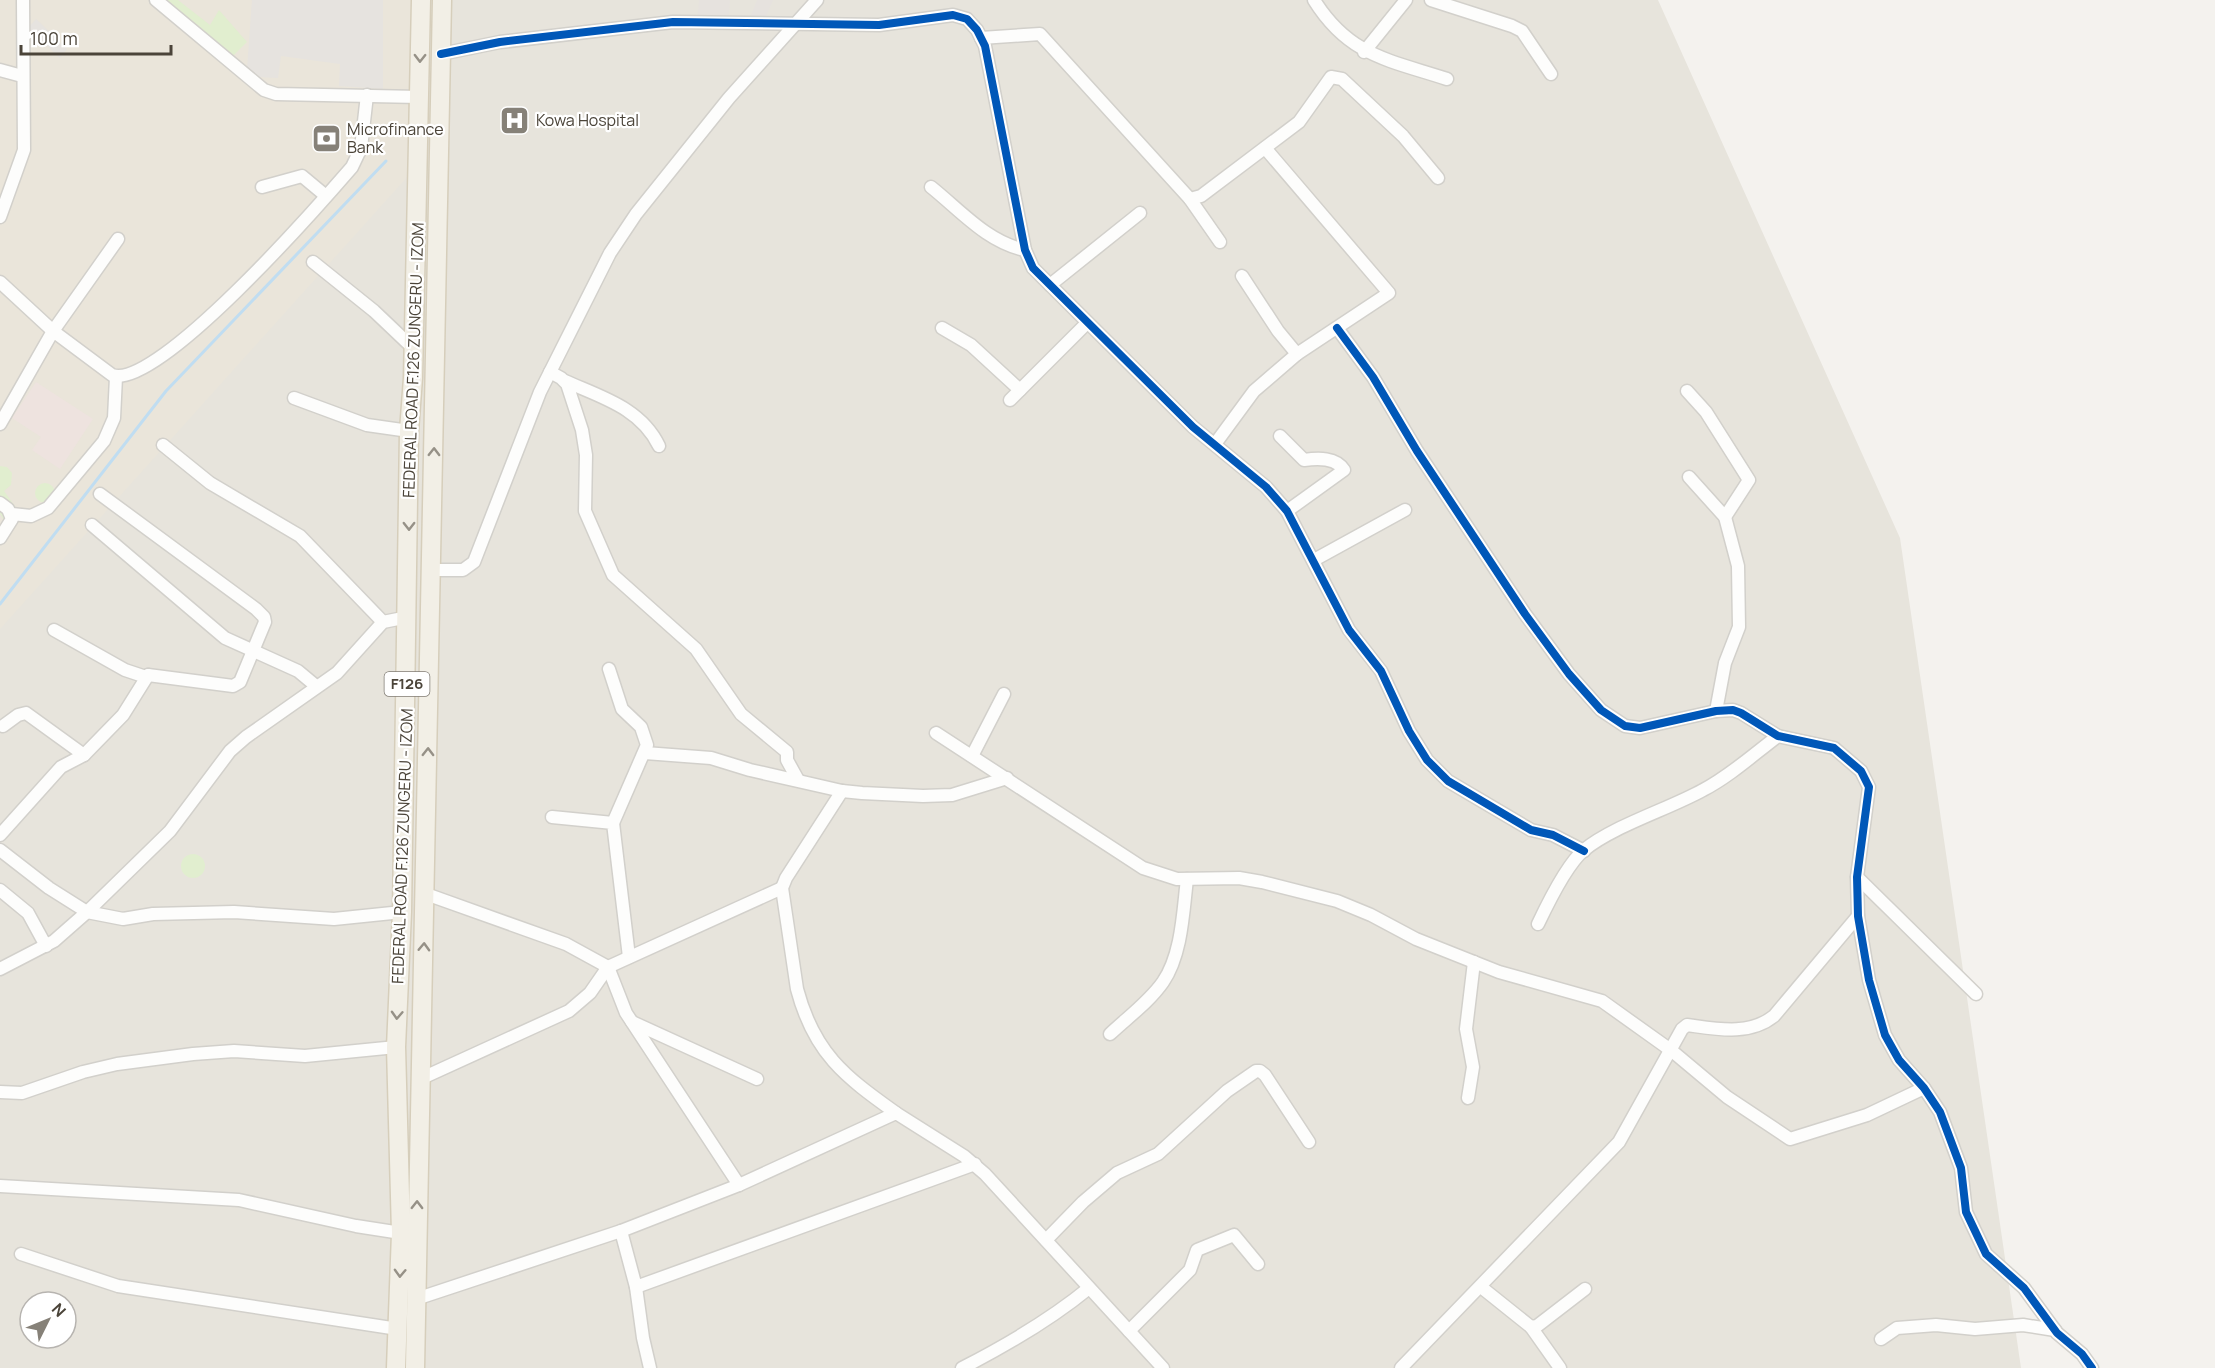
<svg xmlns="http://www.w3.org/2000/svg" width="2215" height="1368" viewBox="0 0 2215 1368" font-family="Manrope,sans-serif">
	<style>
		.residential { fill: #e7e4dc; fill-rule: evenodd }
		.industrial { fill: #e6e2de }
		.education { fill: #eae5da }
		.medical { fill: #eee3df }
		.green { fill: #e1eecf }
		.parking { fill: #e6e3df }
		.lines { fill: none; stroke-linecap: round; stroke-linejoin: round }
		.stream { stroke: #c0ddf1; stroke-width: 3 }
		.street-casing { stroke: #d2d0cb; stroke-width: 15 }
		.primary-casing { stroke: #d6cebb; stroke-width: 21 }
		.street { stroke: #fdfdfc; stroke-width: 12 }
		.primary { stroke: #f2efe6; stroke-width: 18 }
		.cycleway-casing { stroke: #fff; stroke-width: 11 }
		.cycleway { stroke: #0057b8; stroke-width: 8 }
		.oneway { stroke: #969187 }
		.labels { text-anchor: middle; stroke-width: 4.5; stroke-linejoin: round; paint-order: stroke }
		.shield { fill: #fff; stroke: #817c74; stroke-width: 1.5 }
		.shield-label { font-size: 15px; font-weight: bold; fill: #4b4439 }
		.poi-label { font-size: 16px; fill: #4b4439; stroke: #fff; text-anchor: start }
		.street-label { font-size: 16px; fill: #4b4439; stroke: #fff }
	</style>
	<rect width="100%" height="100%" fill="#f4f2ee"/>
	<path class="residential" d="M0,0H1658L1900,538L2021,1368H0ZM30,1302H66V1338H30Z"/>
	<g class="industrial">
		<path d="M699,0H730L728,28L697,25Z"/>
		<path d="M757,0H773L762,26L749,20Z"/>
	</g>
	<path class="education" d="M0,0H415L418,165L0,629Z"/>
	<path class="medical" d="M36,382L93,419L60,469L32,450L41,437L12,418Z"/>
	<g class="green">
		<path d="M160,0H178L210,25L219,10L247,42L230,59Z"/>
		<path d="M0,466L7,467L12,473L11,485L4,491L17,509L14,521L4,520L0,514Z"/>
		<circle cx="45" cy="493" r="10"/>
		<circle cx="193" cy="866" r="12"/>
	</g>
	<g class="parking">
		<path d="M252,0H383V89L339,86L340,64L281,56L278,78L256,77L247,68Z"/>
		<path d="M36,19L67,49L60,58L28,28Z"/>
	</g>
	<g class="lines">
		<path class="stream" d="M0,604L166,391L386,161"/>
		<defs>
			<g id="street">
				<path d="M156,0L264,90L276,94L419,97"/>
				<path d="M1314,0C1349,56 1389,60 1447,79"/>
				<path d="M1431,0L1512,26L1522,31L1551,74"/>
				<path d="M981,38L1040,34L1190,199L1201,196L1299,122L1331,77L1342,79L1403,136L1438,178"/>
				<path d="M1364,52L1406,0"/>
				<path d="M441,54L500,42L673,22L879,25L953,15L967,19L977,30L985,46L1025,250L1033,268L1193,427L1266,487L1287,511L1349,630L1381,671L1409,731L1427,760L1448,781L1531,830L1553,835L1584,851"/>
				<path d="M0,70L22,76"/>
				<path d="M262,187L302,176L326,196"/>
				<path d="M931,187C961,211 987,242 1025,250"/>
				<path d="M1190,199L1220,242"/>
				<path d="M0,217L24,150L23,0"/>
				<path d="M313,262L374,311L414,349"/>
				<path d="M1242,276L1278,331L1297,354"/>
				<path d="M0,282L53,331L112,375C157,391 320,204 352,167L361,148L367,95"/>
				<path d="M1050,285L1140,213"/>
				<path d="M942,328L971,345L1020,390"/>
				<path d="M1337,328L1373,377L1417,451L1525,614L1569,674L1601,710L1625,726L1640,728L1716,711L1733,710L1741,713L1778,736L1834,748L1861,771L1869,787L1857,877L1858,916L1869,980L1885,1035L1899,1060L1924,1088L1940,1112L1961,1168L1966,1212L1986,1254L2024,1288L2057,1333L2082,1354L2092,1368"/>
				<path d="M550,372L561,378L567,384L582,430L586,455L585,511L613,575L696,649L741,714L787,752V760L798,780"/>
				<path d="M565,381C601,397 641,408 659,446"/>
				<path d="M1687,391L1706,412L1749,480L1725,517"/>
				<path d="M294,398L367,425L409,431"/>
				<path d="M1010,400L1087,323"/>
				<path d="M0,424L53,331L118,239"/>
				<path d="M1280,436L1304,460C1318,458 1336,457 1344,470L1287,511"/>
				<path d="M1215,444L1254,391L1297,354L1389,293L1265,148"/>
				<path d="M163,445L210,483L300,536L383,622"/>
				<path d="M1689,477L1725,517L1738,566L1739,627L1725,663L1716,711"/>
				<path d="M0,503L8,509L12,519L0,538"/>
				<path d="M12,514L31,516L48,508L104,441L114,418L116,377"/>
				<path d="M92,525L225,638L298,671L316,686"/>
				<path d="M1314,560L1405,510"/>
				<path d="M431,570H463L474,562L540,392L610,253L636,214L729,98L817,0"/>
				<path d="M54,630L125,670L146,677L148,675L233,686L240,682L265,622L264,617L256,609L100,494"/>
				<path d="M609,669L622,709L641,727L647,745L613,823"/>
				<path d="M3,726L18,715L26,713L84,755"/>
				<path d="M936,733L1143,868L1177,879L1239,878L1262,882L1337,901L1371,915L1416,939L1499,972L1602,1001L1672,1051L1727,1097L1790,1139L1867,1115L1924,1088"/>
				<path d="M645,753L711,758L750,770L842,791L862,793L923,796L952,795L1007,778"/>
				<path d="M972,756L1004,694"/>
				<path d="M842,791L786,878L782,888L797,989C814,1053 844,1076 896,1113"/>
				<path d="M552,817L613,823L629,957"/>
				<path d="M0,835L61,767L84,755L123,715L148,675"/>
				<path d="M0,850L49,888L87,912L123,919L153,914L234,912L334,919L402,912"/>
				<path d="M1857,877L1976,994"/>
				<path d="M0,890L28,913L46,946"/>
				<path d="M426,894L566,944L608,967L626,1013L739,1185"/>
				<path d="M1538,924C1547,905 1568,863 1584,850C1613,826 1669,809 1703,790C1730,776 1754,754 1778,736"/>
				<path d="M0,969L54,941L87,912L170,831L230,751L246,737L337,673L383,622L408,617"/>
				<path d="M632,1022L757,1079"/>
				<path d="M1110,1034C1128,1017 1149,1002 1163,982C1182,954 1183,912 1187,879"/>
				<path d="M420,1079L569,1011L590,993L608,967L782,888"/>
				<path d="M0,1092L22,1093L83,1072L117,1064L193,1054L234,1051L305,1056L396,1047"/>
				<path d="M1468,1098L1473,1067L1466,1029L1474,962"/>
				<path d="M0,1186L239,1200L356,1226L401,1233"/>
				<path d="M621,1231L636,1287L643,1338L650,1368"/>
				<path d="M1046,1240L1083,1202L1117,1173L1158,1154L1227,1091L1256,1071H1260L1265,1075L1309,1142"/>
				<path d="M21,1254L118,1286L398,1329"/>
				<path d="M636,1287L975,1164"/>
				<path d="M1481,1287L1531,1327L1537,1326L1585,1289"/>
				<path d="M416,1299L621,1231L739,1185L896,1113L964,1156L985,1174L1163,1368"/>
				<path d="M1531,1327L1560,1368"/>
				<path d="M1129,1331L1190,1270L1197,1250L1234,1235L1258,1264"/>
				<path d="M1881,1339L1897,1328L1936,1325L1975,1329L2023,1325L2055,1330"/>
				<path d="M962,1368C1007,1345 1050,1320 1089,1288"/>
				<path d="M1401,1368L1619,1142L1682,1029L1687,1025C1717,1029 1749,1036 1774,1016L1858,916"/>
			</g>
			<g id="primary">
				<path d="M396,1368L401,1233L396,1047L402,912L409,431L413,378L421,0"/>
				<path d="M415,1368L442,0"/>
			</g>
		</defs>
		<use href="#street" class="street-casing"/>
		<use href="#primary" class="primary-casing"/>
		<use href="#street" class="street"/>
		<use href="#primary" class="primary"/>
		<defs>
			<g id="cycleway">
				<path d="M441,54L500,42L673,22L879,25L953,15L967,19L977,30L985,46L1025,250L1033,268L1193,427L1266,487L1287,511L1349,630L1381,671L1409,731L1427,760L1448,781L1531,830L1553,835L1584,851"/>
				<path d="M1337,328L1373,377L1417,451L1525,614L1569,674L1601,710L1625,726L1640,728L1716,711L1733,710L1741,713L1778,736L1834,748L1861,771L1869,787L1857,877L1858,916L1869,980L1885,1035L1899,1060L1924,1088L1940,1112L1961,1168L1966,1212L1986,1254L2024,1288L2057,1333L2082,1354L2092,1368"/>
			</g>
		</defs>
		<use href="#cycleway" class="cycleway-casing"/>
		<use href="#cycleway" class="cycleway"/>
	</g>
	<defs><path id="oneway-chevron" d="M-2-3.5L2.5 0L-2 3.5" fill="none" stroke-width="1.6" stroke-linecap="round" stroke-linejoin="round" transform="scale(1.5)"/></defs>
	<g class="oneway">
		<use href="#oneway-chevron" transform="translate(420 58) rotate(91)"/>
		<use href="#oneway-chevron" transform="translate(434 452) rotate(-89)"/>
		<use href="#oneway-chevron" transform="translate(409 526) rotate(90)"/>
		<use href="#oneway-chevron" transform="translate(428 752) rotate(-89)"/>
		<use href="#oneway-chevron" transform="translate(424 947) rotate(-88)"/>
		<use href="#oneway-chevron" transform="translate(397 1015) rotate(93)"/>
		<use href="#oneway-chevron" transform="translate(417 1205) rotate(-89)"/>
		<use href="#oneway-chevron" transform="translate(400 1273) rotate(92)"/>
	</g>
	<defs>
		<symbol id="hospital-square" viewBox="-11 -11 22 22"><rect x="-9" y="-9" width="18" height="18" rx="4" fill="#868178" stroke="#fff"/><path d="M-5-5h3v3.5h4V-5h3V5h-3V1.5h-4V5h-3Z" fill="#fff"/></symbol>
		<symbol id="bank-square" viewBox="-11 -11 22 22"><rect x="-9" y="-9" width="18" height="18" rx="4" fill="#868178" stroke="#fff"/><path d="M-6-4H6V4H-6ZM0-2.3a2.3 2.3 0 1 0 0 4.6a2.3 2.3 0 1 0 0-4.6Z" fill="#fff"/></symbol>
	</defs>
	<g fill-rule="evenodd">
		<use href="#hospital-square" x="498" y="104" width="33" height="33"/>
		<use href="#bank-square" x="310" y="122" width="33" height="33"/>
	</g>
	<g class="labels">
		<rect class="shield" x="384.5" y="672" width="45" height="24" rx="4.5"/>
		<g class="shield-label">
			<text x="407" y="689">F126</text>
		</g>
		<g class="poi-label">
			<text x="536" y="126">Kowa Hospital</text>
			<text x="347" y="135">Microfinance<tspan x="347" dy="18">Bank</tspan></text>
		</g>
		<g class="street-label">
			<text transform="translate(413 360) rotate(-88)" y="6">FEDERAL ROAD F.126 ZUNGERU - IZOM</text>
			<text transform="translate(402 846) rotate(-88)" y="6">FEDERAL ROAD F.126 ZUNGERU - IZOM</text>
		</g>
	</g>
	<g transform="translate(48 1320) rotate(47)"><circle r="28" fill="#ffffff" stroke="#b7b4b0" stroke-width="1.5"/>
	<path d="M0-4.5L10 22L0 15L-10 22Z" fill="#868178"/>
	<text y="-9" font-size="16" font-weight="bold" text-anchor="middle" fill="#4b4439">N</text>
	</g>
	<path d="M21 45v9h150v-9" fill="none" stroke="#4b4439" stroke-width="3"/>
	<text x="30" y="45" font-size="18" fill="#4b4439" stroke="#ffffff" stroke-width="4.5" paint-order="stroke">100 m</text>
</svg>
